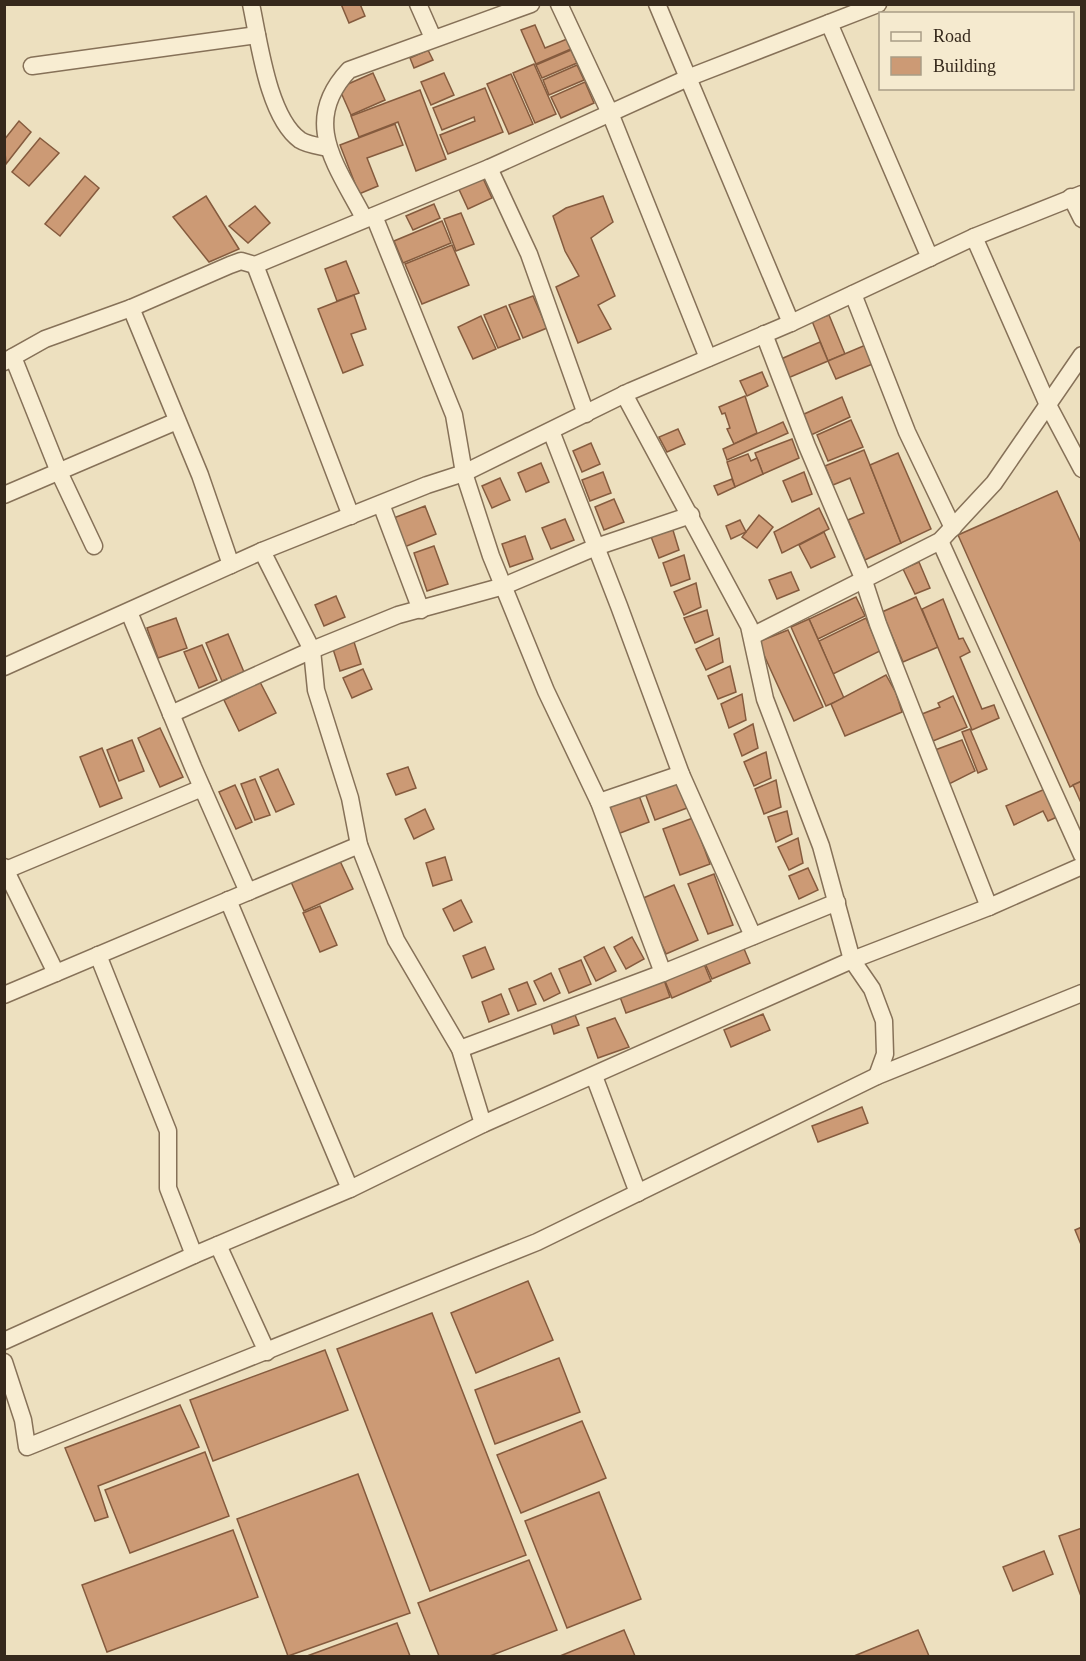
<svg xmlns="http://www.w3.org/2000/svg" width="1086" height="1661" viewBox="0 0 1086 1661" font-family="'Times New Roman',serif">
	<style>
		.building { fill: #cc9a75; stroke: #855b3e; stroke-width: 1.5 }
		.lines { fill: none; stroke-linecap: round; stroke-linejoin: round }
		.minor-casing { stroke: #867158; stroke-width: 19 }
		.minor { stroke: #f8edd2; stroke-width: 16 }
	</style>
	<rect width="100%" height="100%" fill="#ede0bf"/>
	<g class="building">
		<path d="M341,4H360L365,16L349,23Z"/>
		<path d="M535,25L545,48L567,39L571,49L536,64L521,30Z"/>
		<path d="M428,50L433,60L414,68L410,58Z"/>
		<path d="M571,50L577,63L542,78L536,65Z"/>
		<path d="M534,64L556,114L535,123L513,73Z"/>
		<path d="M577,65L584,80L549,95L543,80Z"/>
		<path d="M373,73L385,100L351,115L339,88Z"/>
		<path d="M444,73L454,95L431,105L421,82Z"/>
		<path d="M511,74L533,124L509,134L487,84Z"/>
		<path d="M585,82L594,103L561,118L551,97Z"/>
		<path d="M485,88L503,132L448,154L440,135L475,121L474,117L442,130L433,108Z"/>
		<path d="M420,90L446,159L416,171L398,122L359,137L351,116Z"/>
		<path d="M19,121L31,132L6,164L4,140Z"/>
		<path d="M395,124L403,145L367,158L378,186L359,194L340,145Z"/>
		<path d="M40,138L59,153L29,186L12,172Z"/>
		<path d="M481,174L492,198L468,209L457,185Z"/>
		<path d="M85,176L99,188L60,236L45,224Z"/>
		<path d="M206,196L239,249L209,262L173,217Z"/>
		<path d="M603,196L613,222L591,238L615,296L598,305L611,329L578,343L556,287L579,276L565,251L553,216L566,208Z"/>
		<path d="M434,204L440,218L413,230L406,216Z"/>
		<path d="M255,206L270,223L248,243L229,226Z"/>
		<path d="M461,213L474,244L456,251L444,219Z"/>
		<path d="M442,221L451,243L403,263L394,241Z"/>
		<path d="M452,245L469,285L422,304L405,264Z"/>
		<path d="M346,261L359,293L337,301L325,269Z"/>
		<path d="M354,295L366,329L351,334L363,365L343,373L318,309Z"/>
		<path d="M533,296L547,328L523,338L509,305Z"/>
		<path d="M506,306L520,339L498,348L484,315Z"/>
		<path d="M829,315L845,354L828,361L812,321Z"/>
		<path d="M481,316L496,349L473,359L458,327Z"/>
		<path d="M820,342L828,361L788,378L781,359Z"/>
		<path d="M868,344L875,363L836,379L828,361Z"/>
		<path d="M762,372L768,386L747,396L740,381Z"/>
		<path d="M745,396L757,433L734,444L727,429L730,428L725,413L722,414L719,407Z"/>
		<path d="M842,397L850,417L811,435L802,415Z"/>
		<path d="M851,420L863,447L828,461L817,435Z"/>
		<path d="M783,422L788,433L727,460L723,449Z"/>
		<path d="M678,429L685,444L667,452L659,437Z"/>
		<path d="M792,439L799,458L763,474L755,453Z"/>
		<path d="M591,443L600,464L582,472L573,451Z"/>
		<path d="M864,450L901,543L865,560L848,520L864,513L850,478L833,485L825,466Z"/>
		<path d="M898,453L931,529L901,543L870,465Z"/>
		<path d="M748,454L751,461L757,458L763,474L735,487L727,462Z"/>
		<path d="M541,463L549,482L526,492L518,473Z"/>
		<path d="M603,472L611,493L590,501L582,480Z"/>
		<path d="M804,472L812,494L792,502L783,481Z"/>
		<path d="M500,478L510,500L492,508L482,486Z"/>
		<path d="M732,479L735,487L718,495L714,486Z"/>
		<path d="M1057,491L1082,545V781L1070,787L958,535Z"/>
		<path d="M614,499L624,522L604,530L595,507Z"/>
		<path d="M425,506L436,534L402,548L391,519Z"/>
		<path d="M819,508L829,529L782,553L774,532Z"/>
		<path d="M759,515L773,527L757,548L742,537Z"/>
		<path d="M565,519L574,540L551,549L542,528Z"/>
		<path d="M740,520L746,532L731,539L726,526Z"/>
		<path d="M672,527L679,550L659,558L650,534Z"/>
		<path d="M824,532L835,557L811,568L799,545Z"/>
		<path d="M525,536L533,559L510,567L502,544Z"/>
		<path d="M434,546L448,584L427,591L414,553Z"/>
		<path d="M684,555L690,579L671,586L663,563Z"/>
		<path d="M919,562L930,588L915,594L903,569Z"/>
		<path d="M791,572L799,590L777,599L769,580Z"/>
		<path d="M696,583L701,607L684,615L674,592Z"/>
		<path d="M336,596L345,617L324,626L315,605Z"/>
		<path d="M856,597L865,616L818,639L809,619Z"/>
		<path d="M916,597L938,647L903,662L882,612Z"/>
		<path d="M943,599L959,639L963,638L970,652L960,657L982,709L994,705L999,718L972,730L922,609Z"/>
		<path d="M707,610L713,635L695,643L684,618Z"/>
		<path d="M176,618L187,648L158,658L147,628Z"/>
		<path d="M866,618L880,651L833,674L819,641Z"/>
		<path d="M809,619L844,698L826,706L791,627Z"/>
		<path d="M788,630L823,707L794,721L758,642Z"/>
		<path d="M228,634L244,672L222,681L206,643Z"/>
		<path d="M719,638L723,662L706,670L696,649Z"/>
		<path d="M354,642L361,664L340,671L333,649Z"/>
		<path d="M202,645L217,680L199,688L184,652Z"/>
		<path d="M730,666L736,692L718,699L708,676Z"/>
		<path d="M363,669L372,689L352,698L343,678Z"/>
		<path d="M886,675L896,693L902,712L845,736L831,704Z"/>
		<path d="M260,682L276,713L239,731L224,700Z"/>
		<path d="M742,694L746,720L729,728L721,704Z"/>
		<path d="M953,696L967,727L933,741L922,714L940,707L938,703Z"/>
		<path d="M753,724L758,748L742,756L734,734Z"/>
		<path d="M160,728L183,777L160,787L138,738Z"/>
		<path d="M970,729L987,769L978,773L962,732Z"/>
		<path d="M132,740L144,771L119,781L107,750Z"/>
		<path d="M962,740L975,771L949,784L935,750Z"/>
		<path d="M102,748L122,798L100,807L80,757Z"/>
		<path d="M766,752L771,778L754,786L744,762Z"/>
		<path d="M408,767L416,788L396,795L387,774Z"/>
		<path d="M278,769L294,804L276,812L260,777Z"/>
		<path d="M255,779L270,815L255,820L241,784Z"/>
		<path d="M776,780L781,807L764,814L755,789Z"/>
		<path d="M676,781L687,808L655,820L645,793Z"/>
		<path d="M1082,781V805L1073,785Z"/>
		<path d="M235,785L252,822L236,829L219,792Z"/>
		<path d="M1045,789L1057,817L1048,821L1043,811L1014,825L1006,806Z"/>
		<path d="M638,793L649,822L615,835L604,806Z"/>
		<path d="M425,809L434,829L414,839L405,819Z"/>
		<path d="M787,811L792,834L776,842L768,817Z"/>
		<path d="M693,818L710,864L680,875L663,829Z"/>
		<path d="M798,838L803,863L789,870L778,847Z"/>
		<path d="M445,857L452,880L433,886L426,863Z"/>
		<path d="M340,861L353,889L304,911L291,882Z"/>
		<path d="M808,868L818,890L799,899L789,876Z"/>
		<path d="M714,874L733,925L708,934L688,884Z"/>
		<path d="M674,885L698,940L666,954L641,899Z"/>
		<path d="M461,900L472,922L454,931L443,909Z"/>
		<path d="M320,906L337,945L320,952L303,913Z"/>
		<path d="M632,937L644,959L626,969L614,947Z"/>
		<path d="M742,944L750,963L712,979L704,961Z"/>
		<path d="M485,947L494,969L472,978L463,956Z"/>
		<path d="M604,947L616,971L596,981L584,957Z"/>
		<path d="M581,960L591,984L569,993L559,969Z"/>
		<path d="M704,964L711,981L672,998L665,981Z"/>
		<path d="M551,973L560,993L544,1001L534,981Z"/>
		<path d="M664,980L670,997L626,1013L620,997Z"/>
		<path d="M527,982L536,1004L518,1011L509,989Z"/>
		<path d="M501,994L509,1014L489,1022L482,1002Z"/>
		<path d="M763,1014L770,1030L731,1047L724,1030Z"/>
		<path d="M575,1015L579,1025L554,1034L551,1024Z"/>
		<path d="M615,1018L629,1047L598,1058L587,1028Z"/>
		<path d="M862,1107L868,1123L818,1142L812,1126Z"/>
		<path d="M1082,1227V1247L1075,1230Z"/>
		<path d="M528,1281L553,1340L476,1373L451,1313Z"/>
		<path d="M432,1313L526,1555L430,1591L337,1349Z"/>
		<path d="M325,1350L348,1410L213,1461L190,1400Z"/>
		<path d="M559,1358L580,1412L495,1444L475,1390Z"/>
		<path d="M180,1405L199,1447L98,1486L108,1517L95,1521L65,1448Z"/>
		<path d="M582,1421L606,1478L521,1513L497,1455Z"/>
		<path d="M205,1452L229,1516L130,1553L105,1490Z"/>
		<path d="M358,1474L410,1613L288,1656L237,1519Z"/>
		<path d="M599,1492L641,1599L567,1628L525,1521Z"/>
		<path d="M1082,1528V1599L1059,1536Z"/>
		<path d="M233,1530L258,1597L107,1652L82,1585Z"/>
		<path d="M1044,1551L1053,1574L1013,1591L1003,1567Z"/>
		<path d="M529,1560L557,1630L490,1656H439L418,1603Z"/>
		<path d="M397,1623L410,1656H307Z"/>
		<path d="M624,1630L635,1656H560Z"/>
		<path d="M918,1630L929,1656H854Z"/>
	</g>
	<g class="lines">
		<defs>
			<g id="minor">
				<path d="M251,4C259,41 268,117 300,140C308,145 319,146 328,148"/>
				<path d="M418,4L433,38"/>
				<path d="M559,4L610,113L708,358"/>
				<path d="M657,4L791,323"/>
				<path d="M829,23L930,258"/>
				<path d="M32,66L257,35"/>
				<path d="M489,168L529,254L586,414"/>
				<path d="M1071,197L1082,219"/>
				<path d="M374,216L454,415L464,473L491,556L546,691L599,802L663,973"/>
				<path d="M364,218C337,166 300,122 349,70L531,4"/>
				<path d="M974,237L1048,405L1082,469"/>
				<path d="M255,265L351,516"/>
				<path d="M853,294L907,432L953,528"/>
				<path d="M131,308L200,475L231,565"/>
				<path d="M764,334L807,446L863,578L878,624L989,907"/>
				<path d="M13,357L59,472L94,546"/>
				<path d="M4,362L45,339L131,308L230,265L241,261L255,265L489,168L690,77L878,4"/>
				<path d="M624,394L749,626L765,699L821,846L852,960L872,989L884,1021L885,1054L877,1076"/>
				<path d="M551,431L619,606L681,774L753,936"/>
				<path d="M4,495L177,421"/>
				<path d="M381,504L421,610"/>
				<path d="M940,541L1082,855"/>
				<path d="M262,551L312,650L316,690L350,798L359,845L396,940L460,1049L483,1124"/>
				<path d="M129,612L193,767L248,892"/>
				<path d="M752,636L940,541L994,483L1082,355"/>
				<path d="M4,667L262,551L427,485L464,473L631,391L791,323L974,237L1082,194"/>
				<path d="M171,714L312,650L398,615L504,586L596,547L691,515"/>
				<path d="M599,802L681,774"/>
				<path d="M4,867L56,973"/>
				<path d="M6,870L202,788"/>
				<path d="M228,900L350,1189"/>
				<path d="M98,955L168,1131V1188L194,1255"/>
				<path d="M4,995L359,845"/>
				<path d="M460,1049L663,973L837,902"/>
				<path d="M594,1076L638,1193"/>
				<path d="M218,1245L267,1352"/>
				<path d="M4,1341L194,1255L350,1189L483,1124L852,960L989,907L1082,866"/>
				<path d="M4,1362L23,1420L27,1447L537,1242L877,1076L1082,993"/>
			</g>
		</defs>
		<use href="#minor" class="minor-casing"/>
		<use href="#minor" class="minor"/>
	</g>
	<rect width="1086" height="1661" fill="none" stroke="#36291c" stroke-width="12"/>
	<rect x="879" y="12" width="195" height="78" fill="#f5eacf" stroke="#a99d87" stroke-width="1.5"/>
	<rect x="891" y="32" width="30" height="9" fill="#f8edd2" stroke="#a99d87" stroke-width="1.5"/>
	<text x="933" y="42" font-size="18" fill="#36291c">Road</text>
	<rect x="891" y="57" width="30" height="18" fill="#cc9a75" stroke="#a99d87" stroke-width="1.5"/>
	<text x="933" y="72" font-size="18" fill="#36291c">Building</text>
</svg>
